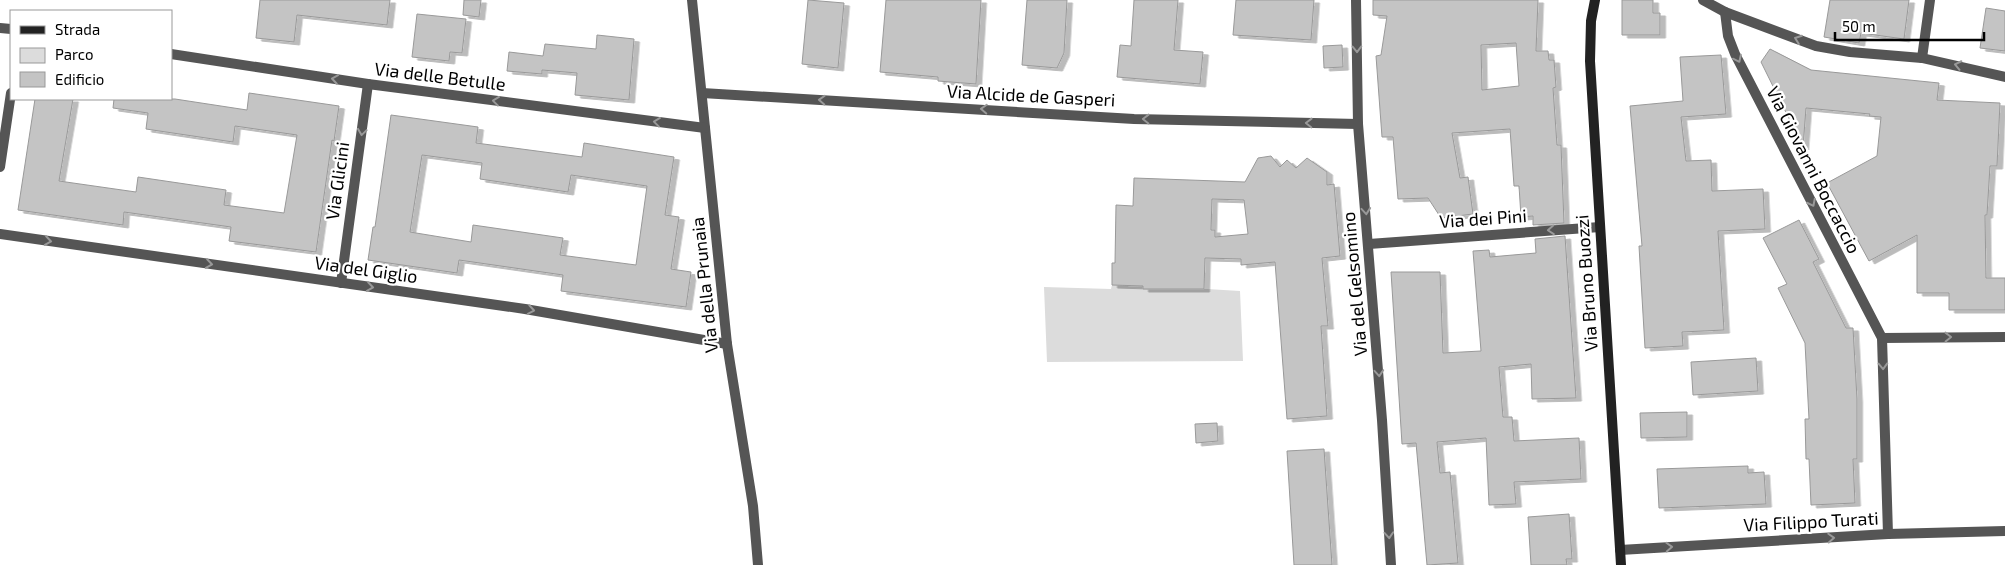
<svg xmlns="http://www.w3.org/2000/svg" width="2005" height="565" viewBox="0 0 2005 565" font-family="'Exo 2',sans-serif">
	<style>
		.green { fill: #dcdcdc }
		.building { fill: #c4c4c4; stroke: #999; fill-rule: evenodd; filter: url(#shadow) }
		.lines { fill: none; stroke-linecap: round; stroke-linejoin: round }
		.street { stroke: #555; stroke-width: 10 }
		.secondary { stroke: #222; stroke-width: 10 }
		.oneway { stroke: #999 }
		.labels { text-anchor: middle; stroke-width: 4.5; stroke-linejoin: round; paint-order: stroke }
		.street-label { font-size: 18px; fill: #000; stroke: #fff }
	</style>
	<defs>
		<filter id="shadow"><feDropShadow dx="5.5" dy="3" stdDeviation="0" flood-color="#0004"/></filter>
	</defs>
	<rect width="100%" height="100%" fill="#fff"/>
	<path class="green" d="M1112,285L1143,286V289H1207L1240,291L1243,361L1047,362L1044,287L1111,289Z"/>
	<g class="building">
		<path d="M260,0H390L387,25L297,15L294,42L256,38Z"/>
		<path d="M464,0H481L479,17L463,15Z"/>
		<path d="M808,0L844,3L838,68L802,64Z"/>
		<path d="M886,0H981L976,84L938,81V77L880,72Z"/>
		<path d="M1027,0H1067L1064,53L1057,68L1022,65Z"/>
		<path d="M1134,0H1178L1174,50L1203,52L1200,84L1117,77L1120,45L1131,46Z"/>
		<path d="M1236,0H1314L1311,40L1233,35Z"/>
		<path d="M1373,0H1538L1536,51H1548L1549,60H1554L1556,87L1553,88L1557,145H1561L1564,223L1533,225V216L1521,217L1519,186H1514L1510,129L1452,133L1460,178L1468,177L1473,214L1441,218L1428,198L1398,199L1393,137H1382L1376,56L1381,55L1387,16L1373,15ZM1516,43L1519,86L1482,90L1481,45Z"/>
		<path d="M1622,0H1653V13H1660V35H1622Z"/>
		<path d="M1830,0H1909L1904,39L1861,33L1859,43L1824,37Z"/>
		<path d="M1986,8L2005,11V51L1980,48Z"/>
		<path d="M417,14L466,19L462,53L450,52L449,61L412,57Z"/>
		<path d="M597,35L634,39L629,100L575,95L577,73L542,70V74L507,71L509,52L543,56L545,44L596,49Z"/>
		<path d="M1342,45L1343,67L1324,68L1323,46Z"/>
		<path d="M1770,49L1811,70L1939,83L1937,100L2000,103L1997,166H1990L1987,215H1985L1986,278H2005V310H1949V293H1917V235L1869,261L1827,183L1877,156L1881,117L1869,116L1870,114L1806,108L1803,147L1761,62Z"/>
		<path d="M1721,55L1726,114L1681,117L1686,161L1711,160L1712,191L1763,189L1765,229L1718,231L1724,330L1682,332L1683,346L1645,348L1639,246H1642L1630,106L1683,101L1680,57Z"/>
		<path d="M249,93L339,106L334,141L332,140L316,252L229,241L231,227L124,212L123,225L18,210L35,99H73L59,181L136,192L138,177L226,190L224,205L284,213L297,135L235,126L233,142L146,129L148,113L113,108L114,99H175L247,110Z"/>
		<path d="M391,115L478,127L476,143L582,157L584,143L674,157L665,215L679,217L671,269L691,272L686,307L561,291L563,275L459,260L457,273L368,260L373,227H375ZM422,155L482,163L480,179L568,192L571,175L647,186L636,265L560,255L563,238L473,225L471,242L410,232Z"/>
		<path d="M1271,156L1280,167L1287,160L1296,168L1307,158L1327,172V185L1334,184L1340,256L1322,258L1328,326H1321L1327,416L1287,419L1275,262L1241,265V259L1205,258L1204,289H1143V286L1112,285V263H1115L1116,205L1133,206L1134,178L1245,182L1258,158ZM1212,199L1244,200L1248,234L1215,237V230H1211Z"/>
		<path d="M1799,220L1819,259L1813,262L1846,328H1853L1857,399V459H1853L1855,503L1811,505L1809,459H1806L1805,419H1809L1805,343L1778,288L1787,284L1763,238Z"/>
		<path d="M1565,236L1576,398L1532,399L1531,364L1499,367L1503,417H1512L1514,441L1579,438L1581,479L1514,482L1516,504L1489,505L1486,438L1437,442L1440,473L1450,472L1458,563L1427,565L1416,443L1402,444L1391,272H1440L1443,353L1481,351L1473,251L1489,250L1490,257L1536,253L1535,239Z"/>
		<path d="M1756,358L1758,391L1693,395L1691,362Z"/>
		<path d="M1687,412V437L1641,438L1640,413Z"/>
		<path d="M1217,423L1218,441L1196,443L1195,424Z"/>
		<path d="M1324,449L1332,565H1294L1287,451Z"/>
		<path d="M1748,466V473L1764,472L1766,504L1659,508L1657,469Z"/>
		<path d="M1569,514L1572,559H1566L1567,565H1531L1528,517Z"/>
	</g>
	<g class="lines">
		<g class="street">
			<path d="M692,0L727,344L753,506L758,565"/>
			<path d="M1356,0L1358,124L1382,420L1391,565"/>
			<path d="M1703,0L1725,12L1816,46L1850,52L1922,58L2005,77"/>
			<path d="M1725,12L1728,36L1735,54L1882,338L1888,534"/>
			<path d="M0,28L11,29"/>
			<path d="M171,54L368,84L705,128"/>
			<path d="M1922,58L1930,0"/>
			<path d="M702,93L1134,119L1358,124"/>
			<path d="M0,167L11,93"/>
			<path d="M0,234L525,309L727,344"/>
			<path d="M1369,244L1600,227"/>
			<path d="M341,283L368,84"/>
			<path d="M1882,338L2005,337"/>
			<path d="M1620,550L1888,534L2005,531"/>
		</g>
		<path class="secondary" d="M1595,0L1591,21L1590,61L1621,565"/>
	</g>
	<defs><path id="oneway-chevron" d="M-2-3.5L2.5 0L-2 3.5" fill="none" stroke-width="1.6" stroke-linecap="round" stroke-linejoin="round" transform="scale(1.25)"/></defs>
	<g class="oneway">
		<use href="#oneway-chevron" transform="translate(1798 39) rotate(-160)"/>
		<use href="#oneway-chevron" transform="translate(1357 49) rotate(89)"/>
		<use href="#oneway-chevron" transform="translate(1738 59) rotate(64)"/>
		<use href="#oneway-chevron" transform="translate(1958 65) rotate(-168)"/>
		<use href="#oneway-chevron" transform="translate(335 79) rotate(-171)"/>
		<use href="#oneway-chevron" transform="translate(822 100) rotate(-177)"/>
		<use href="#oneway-chevron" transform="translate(496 101) rotate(-173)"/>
		<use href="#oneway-chevron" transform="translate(984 109) rotate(-177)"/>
		<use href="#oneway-chevron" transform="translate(1146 119) rotate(-179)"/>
		<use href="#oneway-chevron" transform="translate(657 122) rotate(-173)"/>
		<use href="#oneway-chevron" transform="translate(1309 123) rotate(-179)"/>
		<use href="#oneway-chevron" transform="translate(362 132) rotate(98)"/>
		<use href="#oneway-chevron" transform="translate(1812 203) rotate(63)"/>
		<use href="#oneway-chevron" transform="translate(1366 211) rotate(85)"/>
		<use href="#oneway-chevron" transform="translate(1551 230) rotate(176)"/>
		<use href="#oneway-chevron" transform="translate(48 241) rotate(8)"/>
		<use href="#oneway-chevron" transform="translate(209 264) rotate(8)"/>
		<use href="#oneway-chevron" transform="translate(370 287) rotate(8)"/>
		<use href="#oneway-chevron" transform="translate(531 310) rotate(10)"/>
		<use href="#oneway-chevron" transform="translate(1948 337) rotate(-1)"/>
		<use href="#oneway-chevron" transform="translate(1883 366) rotate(88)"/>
		<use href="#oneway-chevron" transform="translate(1379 373) rotate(86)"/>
		<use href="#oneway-chevron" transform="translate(1389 535) rotate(86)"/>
		<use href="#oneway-chevron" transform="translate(1831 538) rotate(-3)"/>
		<use href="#oneway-chevron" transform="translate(1669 547) rotate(-3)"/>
	</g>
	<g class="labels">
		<g class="street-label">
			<text transform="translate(440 77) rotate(7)" y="6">Via delle Betulle</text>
			<text transform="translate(1031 96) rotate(3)" y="6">Via Alcide de Gasperi</text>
			<text transform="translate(1813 170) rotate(63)" y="6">Via Giovanni Boccaccio</text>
			<text transform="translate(338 181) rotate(-82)" y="6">Via Glicini</text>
			<text transform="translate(1483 219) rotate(-4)" y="6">Via dei Pini</text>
			<text transform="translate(366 270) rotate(8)" y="6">Via del Giglio</text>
			<text transform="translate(1587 283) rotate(-94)" y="6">Via Bruno Buozzi</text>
			<text transform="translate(1355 284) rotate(-95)" y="6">Via del Gelsomino</text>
			<text transform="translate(705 285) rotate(-96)" y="6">Via della Prunaia</text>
			<text transform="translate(1811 522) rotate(-3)" y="6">Via Filippo Turati</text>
		</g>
	</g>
	<rect x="10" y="10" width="162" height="90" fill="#ffffff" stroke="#999999"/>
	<rect x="20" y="26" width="25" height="8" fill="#222222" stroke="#999999"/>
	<text x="55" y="35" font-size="15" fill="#000000">Strada</text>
	<rect x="20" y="48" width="25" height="15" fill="#dcdcdc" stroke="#999999"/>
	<text x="55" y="60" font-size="15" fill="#000000">Parco</text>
	<rect x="20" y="72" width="25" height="15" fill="#c4c4c4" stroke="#999999"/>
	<text x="55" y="85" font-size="15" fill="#000000">Edificio</text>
	<path d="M1835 32v8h149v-8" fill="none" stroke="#000000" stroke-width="2.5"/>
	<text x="1842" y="32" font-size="15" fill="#000000" stroke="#ffffff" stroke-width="4" paint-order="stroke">50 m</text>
</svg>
